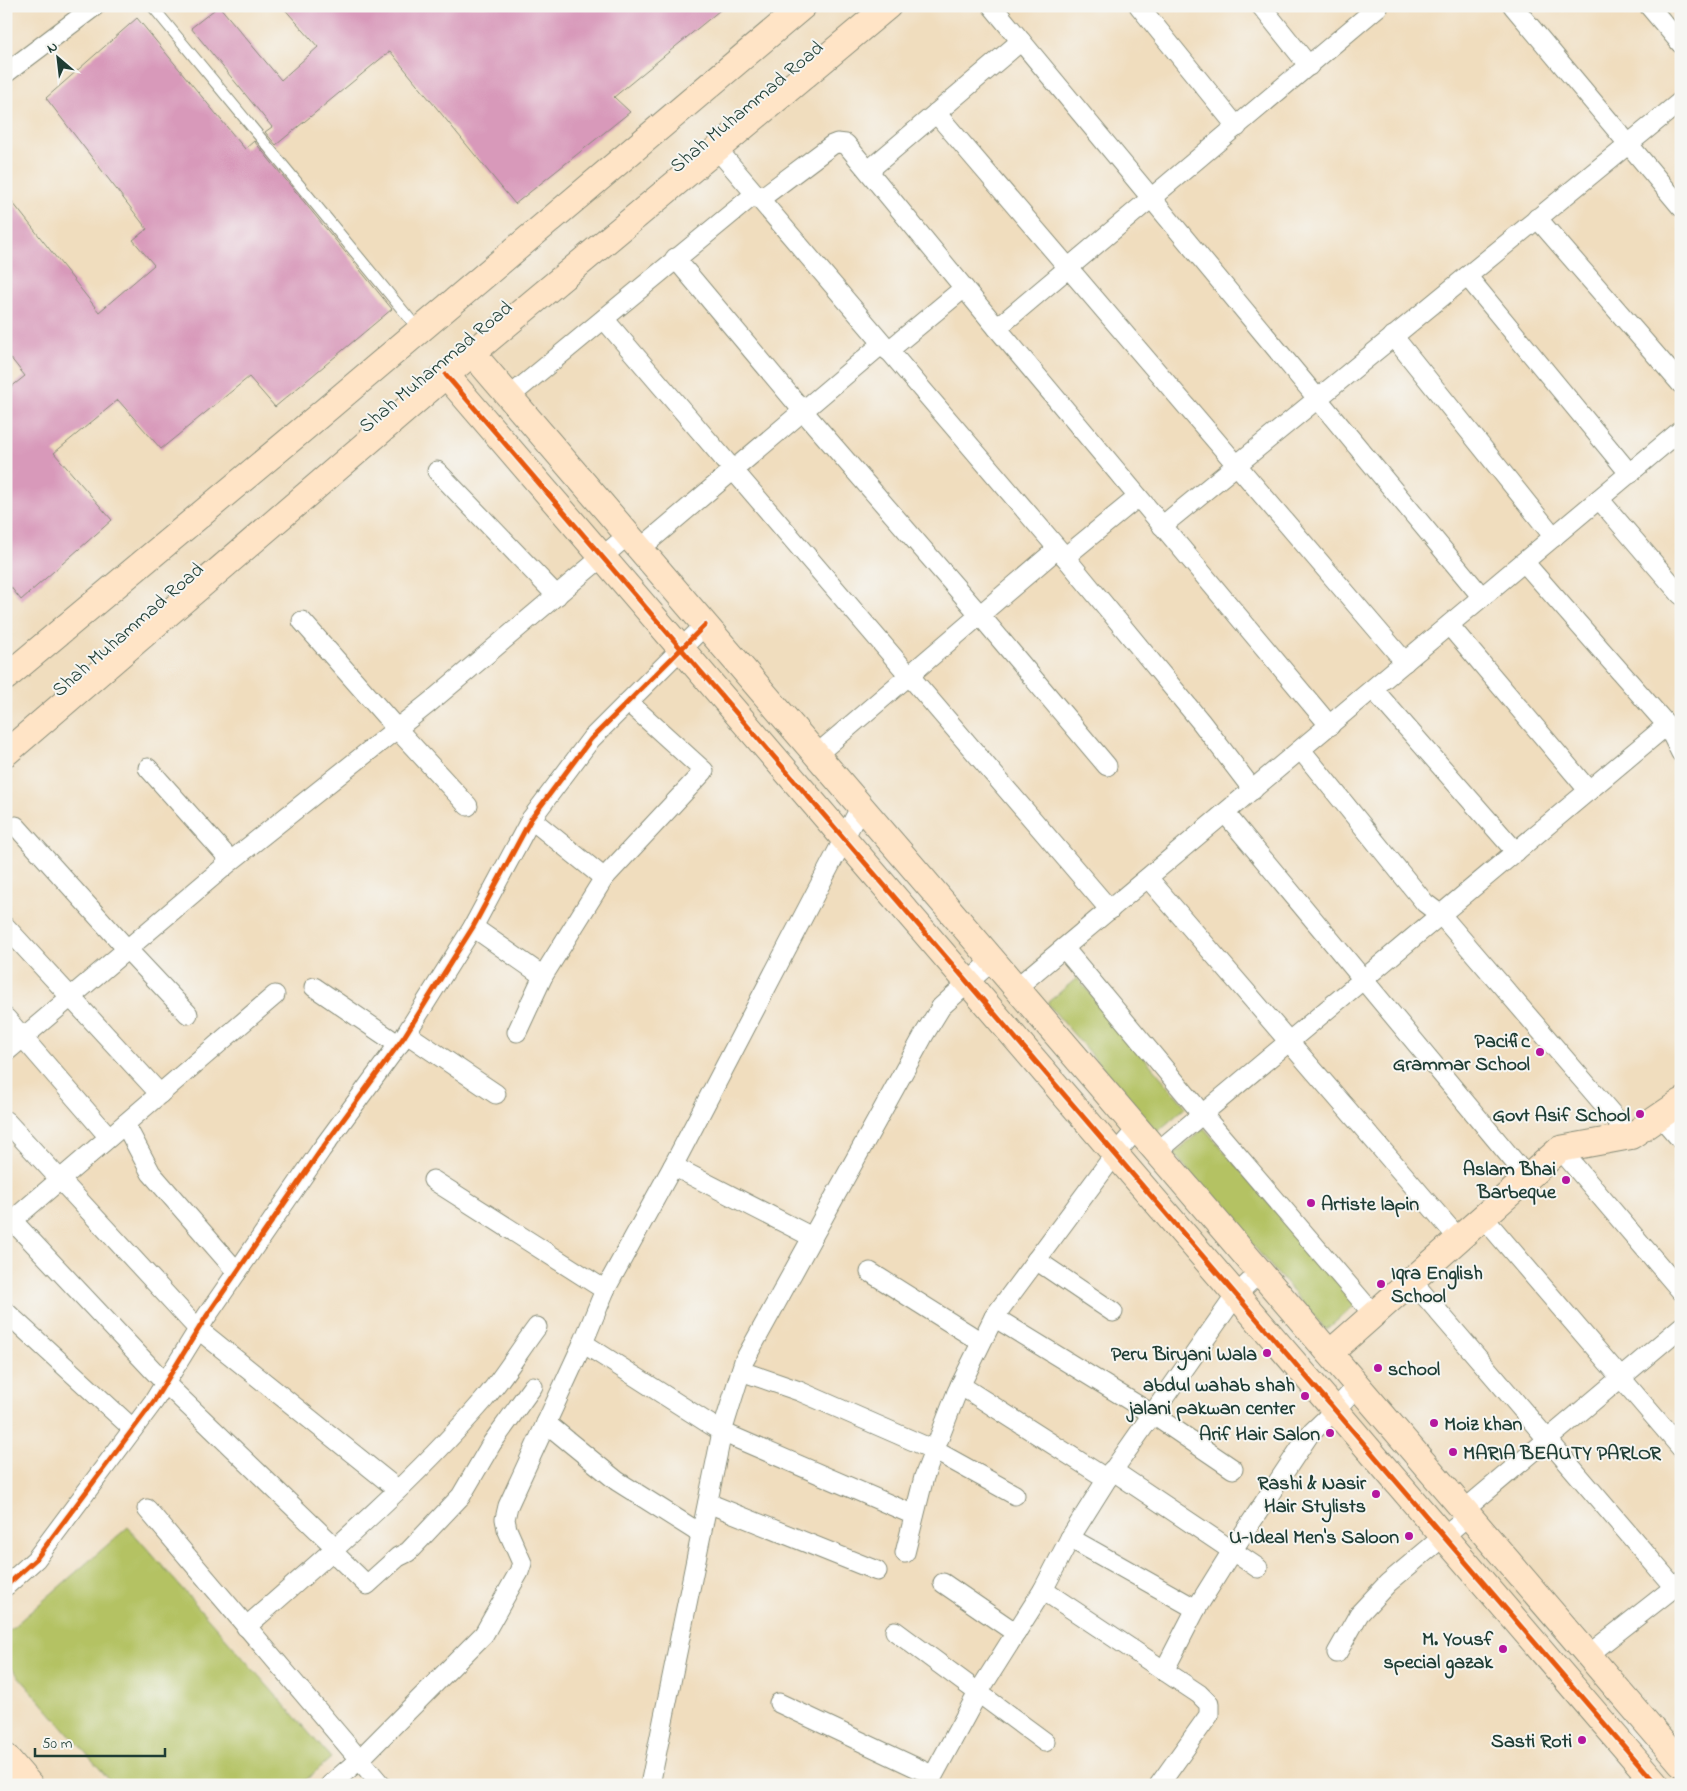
<svg xmlns="http://www.w3.org/2000/svg" width="1687" height="1791" viewBox="0 0 1687 1791" font-family="'Indie Flower',sans-serif">
	<style>
		.green { fill: #b4c264; stroke: #6a804c }
		.building { fill: #d899ba }
		.lines { fill: none; stroke-linecap: round; stroke-linejoin: round }
		.lane-casing { stroke: #888d79; stroke-width: 12 }
		.street-casing { stroke: #888d79; stroke-width: 21 }
		.secondary-casing { stroke: #888d79; stroke-width: 28 }
		.lane { stroke: #fff; stroke-width: 10 }
		.street { stroke: #fff; stroke-width: 19 }
		.secondary { stroke: #ffe4c6; stroke-width: 26 }
		.cycleway-casing { stroke: #f6f6f2; stroke-width: 8 }
		.cycleway { stroke: #e8590c; stroke-width: 5 }
		.poi-dot { fill: #b5179e; stroke: #f6f6f2; stroke-width: 2 }
		.labels { text-anchor: middle; stroke-width: 4; stroke-linejoin: round; paint-order: stroke }
		.street-label { font-size: 20px; fill: #1f3d34; stroke: #f6f6f2 }
		.poi-label { font-size: 20px; font-weight: bold; fill: #1f3d34; stroke: #f6f6f2; text-anchor: end }
	</style>
	<rect width="100%" height="100%" fill="#f6f6f2"/>
	<filter id="ink" filterUnits="userSpaceOnUse"><feTurbulence type="fractalNoise" baseFrequency=".02" numOctaves="2"/><feDisplacementMap in="SourceGraphic" scale="10" xChannelSelector="R" yChannelSelector="G"/><feConvolveMatrix kernelMatrix="1 2 1 2 8 2 1 2 1" color-interpolation-filters="sRGB"/></filter>
	<filter id="wash" filterUnits="userSpaceOnUse"><feTurbulence type="fractalNoise" baseFrequency=".0096" numOctaves="4" result="noise"/><feDisplacementMap in="SourceGraphic" scale="20" xChannelSelector="R" yChannelSelector="G"/><feGaussianBlur stdDeviation="1.12" result="paint"/><feColorMatrix in="noise" values="0 0 0 0 0 0 0 0 0 0 0 0 0 0 0 0 0 1.4 0 .05"/><feComposite in="paint" operator="in"/></filter>
	<g filter="url(#wash)">
		<rect width="100%" height="100%" fill="#f0ddbe"/>
		<g class="green">
			<path d="M1077,978L1186,1107L1157,1132L1047,1003Z"/>
			<path d="M1204,1128L1356,1304L1326,1330L1174,1154Z"/>
			<path d="M128,1527L331,1758L300,1785H114L6,1662V1633Z"/>
		</g>
		<g id="blocks">
			<g class="building">
				<path d="M219,6L281,80L318,47L282,6H725L614,97L630,112L515,204L390,51L276,145L265,132L272,127L191,28Z"/>
				<path d="M137,18L245,149L254,141L392,309L275,407L249,377L161,449L118,400L54,453L112,520L21,600L6,581V391L25,376L6,352V194L99,312L154,265L133,240L147,229L46,98Z"/>
			</g>
		</g>
	</g>
	<g filter="url(#ink)">
		<use href="#blocks" fill-opacity="0" stroke="#888d79" stroke-width="1"/>
		<g class="lines">
			<defs>
				<path id="lane" d="M152,6L419,330"/>
				<g id="street">
					<path d="M992,6L1482,597"/>
					<path d="M1139,6L1237,127"/>
					<path d="M1261,6L1309,66"/>
					<path d="M1513,6L1681,207"/>
					<path d="M1649,6L1681,44"/>
					<path d="M6,73L95,6"/>
					<path d="M936,113L1405,662"/>
					<path d="M717,149L1065,557L1201,722L1253,790"/>
					<path d="M869,170L1021,41"/>
					<path d="M760,199L832,145L837,143L846,144L997,328L1330,726"/>
					<path d="M1537,218L1681,384"/>
					<path d="M675,258L803,411L980,615L1107,766"/>
					<path d="M1467,276L1630,474"/>
					<path d="M604,319L1110,910"/>
					<path d="M997,328L1379,6"/>
					<path d="M1393,336L1554,537"/>
					<path d="M888,351L964,288"/>
					<path d="M509,397L755,194"/>
					<path d="M437,471L557,596"/>
					<path d="M1599,499L1681,595"/>
					<path d="M1162,526L1681,101"/>
					<path d="M640,549L882,344"/>
					<path d="M1065,557L1138,497"/>
					<path d="M1524,562L1667,725L1681,753"/>
					<path d="M302,621L397,729L468,806"/>
					<path d="M1449,625L1589,791"/>
					<path d="M1373,689L1516,852"/>
					<path d="M1301,750L1425,903L1441,915L1631,1136"/>
					<path d="M816,755L1057,549"/>
					<path d="M148,768L231,861"/>
					<path d="M1225,813L1528,1178"/>
					<path d="M531,819L604,878"/>
					<path d="M16,826L127,949L188,1014"/>
					<path d="M1148,878L1459,1239"/>
					<path d="M6,927L160,1094"/>
					<path d="M473,927L543,976"/>
					<path d="M1064,948L1203,1115L1374,1315"/>
					<path d="M314,987L399,1045"/>
					<path d="M1016,988L1681,430"/>
					<path d="M6,1018L109,1137"/>
					<path d="M517,1032L543,976L604,878L704,771L628,702"/>
					<path d="M407,1034L496,1094"/>
					<path d="M6,1052L231,861L429,703L628,535"/>
					<path d="M1660,1116L1681,1140"/>
					<path d="M6,1121L198,1329L397,1489"/>
					<path d="M125,1124L151,1173L237,1272"/>
					<path d="M1560,1149L1681,1291"/>
					<path d="M1157,1152L1667,725"/>
					<path d="M673,1166L812,1237"/>
					<path d="M433,1180L605,1290"/>
					<path d="M6,1214L165,1383L336,1548"/>
					<path d="M1483,1217L1681,1448"/>
					<path d="M6,1226L275,995"/>
					<path d="M1036,1260L1113,1312"/>
					<path d="M870,1272L981,1342"/>
					<path d="M1412,1281L1674,1587"/>
					<path d="M6,1312L133,1429"/>
					<path d="M994,1317L1152,1414L1233,1469"/>
					<path d="M583,1343L722,1432L914,1515"/>
					<path d="M741,1371L799,1391L934,1450L1015,1495"/>
					<path d="M960,1385L1107,1479"/>
					<path d="M546,1423L617,1481L701,1534"/>
					<path d="M1112,1470L1258,1568"/>
					<path d="M708,1503L877,1571"/>
					<path d="M147,1509L381,1785"/>
					<path d="M1464,1510L1681,1327"/>
					<path d="M1070,1538L1196,1609"/>
					<path d="M332,1551L367,1585L398,1557L408,1552L461,1496L492,1443L533,1386"/>
					<path d="M905,1553L924,1477L957,1392L994,1317L1115,1154L1137,1129"/>
					<path d="M943,1583L1016,1633"/>
					<path d="M6,1586L36,1559L154,1401L206,1317L321,1150L404,1037L473,927L531,819L591,739L705,625"/>
					<path d="M1043,1590L1199,1694L1209,1704V1715L1159,1785"/>
					<path d="M246,1627C327,1556 412,1483 483,1401C503,1378 519,1351 537,1327"/>
					<path d="M895,1631L1045,1742"/>
					<path d="M1337,1653L1359,1614L1388,1583L1469,1515"/>
					<path d="M1588,1655L1681,1582"/>
					<path d="M1164,1671L1196,1609L1232,1551L1309,1435L1335,1410L1357,1386"/>
					<path d="M779,1703L932,1775"/>
					<path d="M330,1785L360,1759L484,1634L519,1572L522,1563L507,1529L505,1519L508,1506L583,1343L605,1290L673,1166L861,806"/>
					<path d="M650,1785L722,1432L744,1361L925,1033L941,1007L993,960"/>
					<path d="M928,1785L978,1693L1043,1590L1070,1538L1107,1479L1236,1295L1260,1272"/>
				</g>
				<g id="secondary">
					<path d="M472,353L1681,1763"/>
					<path d="M446,375L1657,1785"/>
					<path d="M6,677L302,430L803,6"/>
					<path d="M6,753L446,375L888,6"/>
					<path d="M1330,1353L1560,1149L1631,1136L1681,1102"/>
					<path d="M6,1757L30,1785"/>
				</g>
			</defs>
			<use href="#lane" class="lane-casing"/>
			<use href="#street" class="street-casing"/>
			<use href="#secondary" class="secondary-casing"/>
			<use href="#lane" class="lane"/>
			<use href="#street" class="street"/>
			<use href="#secondary" class="secondary"/>
			<defs>
				<g id="cycleway">
					<path d="M446,375L1657,1785"/>
					<path d="M6,1586L36,1559L154,1401L206,1317L321,1150L404,1037L473,927L531,819L591,739L705,625"/>
				</g>
			</defs>
			<use href="#cycleway" class="cycleway-casing"/>
			<use href="#cycleway" class="cycleway"/>
		</g>
	</g>
	<g class="poi-dot">
		<circle cx="1540" cy="1052" r="5"/>
		<circle cx="1640" cy="1114" r="5"/>
		<circle cx="1566" cy="1180" r="5"/>
		<circle cx="1311" cy="1203" r="5"/>
		<circle cx="1381" cy="1284" r="5"/>
		<circle cx="1267" cy="1353" r="5"/>
		<circle cx="1378" cy="1368" r="5"/>
		<circle cx="1305" cy="1396" r="5"/>
		<circle cx="1434" cy="1423" r="5"/>
		<circle cx="1330" cy="1433" r="5"/>
		<circle cx="1453" cy="1452" r="5"/>
		<circle cx="1376" cy="1494" r="5"/>
		<circle cx="1409" cy="1536" r="5"/>
		<circle cx="1503" cy="1649" r="5"/>
		<circle cx="1582" cy="1740" r="5"/>
	</g>
	<g class="labels">
		<g class="street-label">
			<text transform="translate(746 106) rotate(-40)" y="7">Shah Muhammad Road</text>
			<text transform="translate(435 366) rotate(-40)" y="7">Shah Muhammad Road</text>
			<text transform="translate(127 629) rotate(-41)" y="7">Shah Muhammad Road</text>
		</g>
		<g class="poi-label">
			<text x="1530" y="1047">Pacific<tspan x="1530" dy="23">Grammar School</tspan></text>
			<text x="1630" y="1121">Govt Asif School</text>
			<text x="1556" y="1175">Aslam Bhai<tspan x="1556" dy="23">Barbeque</tspan></text>
			<text x="1321" y="1210" text-anchor="start">Artiste lapin</text>
			<text x="1391" y="1279" text-anchor="start">Iqra English<tspan x="1391" dy="23">School</tspan></text>
			<text x="1257" y="1360">Peru Biryani Wala</text>
			<text x="1388" y="1375" text-anchor="start">school</text>
			<text x="1295" y="1391">abdul wahab shah<tspan x="1295" dy="23">jalani pakwan center</tspan></text>
			<text x="1444" y="1430" text-anchor="start">Moiz khan</text>
			<text x="1320" y="1440">Arif Hair Salon</text>
			<text x="1463" y="1459" text-anchor="start">MARIA BEAUTY PARLOR</text>
			<text x="1366" y="1489">Rashi &amp; Nasir<tspan x="1366" dy="23">Hair Stylists</tspan></text>
			<text x="1399" y="1543">U-Ideal Men's Saloon</text>
			<text x="1493" y="1645">M. Yousf<tspan x="1493" dy="23">special gazak</tspan></text>
			<text x="1572" y="1747">Sasti Roti</text>
		</g>
	</g>
	<rect width="1687" height="1791" fill="none" stroke="#f6f6f2" stroke-width="25"/>
	<g transform="translate(58 58) rotate(332)" stroke="#f6f6f2" stroke-width="4" paint-order="stroke">
	<path d="M0-4L9 19L0 12L-9 19Z" fill="#1f3d34"/>
	<text y="-8" font-size="14" font-weight="bold" text-anchor="middle" fill="#1f3d34">N</text>
	</g>
	<path d="M35 1748v8h130v-8" fill="none" stroke="#1f3d34" stroke-width="2.5"/>
	<text x="42" y="1748" font-size="15" fill="#1f3d34" stroke="#f6f6f2" stroke-width="4" paint-order="stroke">50 m</text>
</svg>
